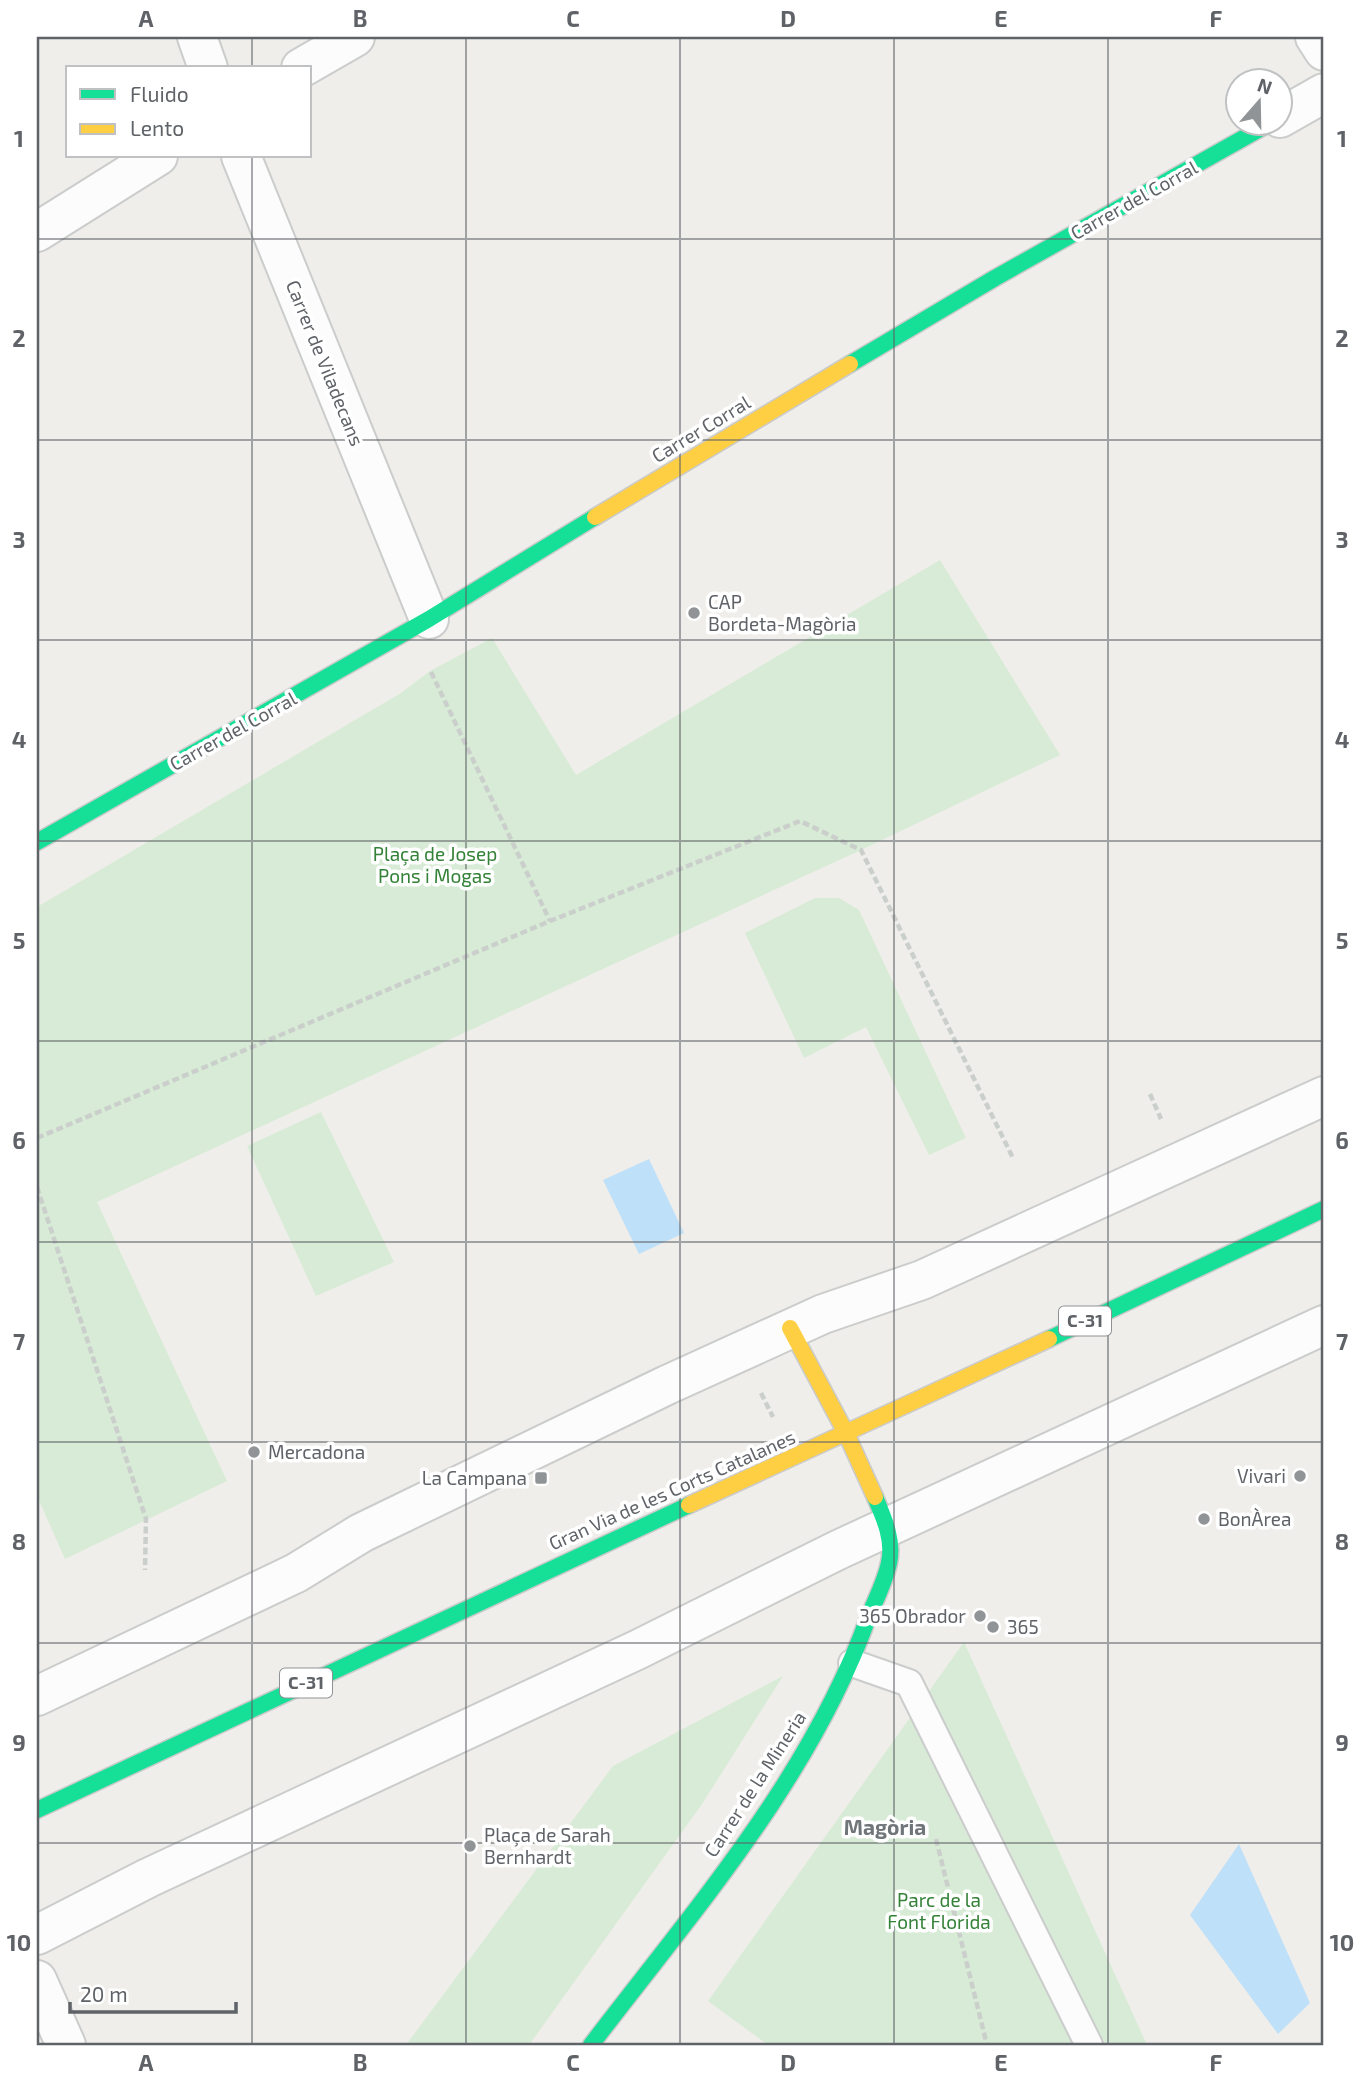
<svg xmlns="http://www.w3.org/2000/svg" width="1361" height="2082" viewBox="0 0 1361 2082" font-family="'Exo 2',sans-serif">
	<style>
		.green { fill: #d8ebd6 }
		.water { fill: #bfe0f9 }
		.lines { fill: none; stroke-linecap: round; stroke-linejoin: round }
		.lane-casing { stroke: #cbcccc; stroke-width: 30 }
		.street-casing { stroke: #cbcccc; stroke-width: 42 }
		.fast-casing { stroke: #cacacb; stroke-width: 19 }
		.slow-casing { stroke: #cacacb; stroke-width: 19 }
		.path { stroke: #cacfcc; stroke-width: 4.5; stroke-dasharray: 7 3.5; stroke-linecap: butt }
		.lane { stroke: #fdfcfc; stroke-width: 26 }
		.street { stroke: #fdfcfc; stroke-width: 38 }
		.fast { stroke: #16e098; stroke-width: 16 }
		.slow { stroke: #ffcf43; stroke-width: 16 }
		.grid { fill: none; stroke: #5f6368; stroke-width: 2; stroke-opacity: 0.55 }
		.poi-dot { fill: #919496; stroke: #fff; stroke-width: 2.5 }
		.labels { text-anchor: middle; stroke-width: 7; stroke-linejoin: round; paint-order: stroke }
		.shield { fill: #fff; stroke: #8f9295; stroke-width: 2 }
		.shield-label { font-size: 18px; font-weight: bold; fill: #5f6368 }
		.street-label { font-size: 19px; fill: #5f6368; stroke: #fff }
		.poi-label { font-size: 19px; fill: #5f6368; stroke: #fff; text-anchor: start }
		.park-label { font-size: 19px; fill: #348238; stroke: #fff }
		.neighbourhood-label { font-size: 21px; font-weight: bold; fill: #70757a; stroke: #fff }
		.neatline { fill: none; stroke: #5f6368; stroke-width: 2.5 }
		.grid-label { font-size: 23px; text-anchor: middle; font-weight: bold; fill: #5f6368 }
	</style>
	<rect width="100%" height="100%" fill="#efeeea"/>
	<g class="green">
		<path d="M940,560L1060,755L861,850L97,1202L227,1481L65,1559L37,1496V907L401,693L430,671L492,638L576,775Z"/>
		<path d="M815,898H839L859,910L966,1138L929,1155L866,1027L804,1058L745,933Z"/>
		<path d="M321,1112L394,1262L316,1296L247,1146Z"/>
		<path d="M964,1642L1147,2045H768L708,2001Z"/>
		<path d="M783,1676L702,1804L529,2045H406L613,1766Z"/>
	</g>
	<g class="water">
		<path d="M649,1159L684,1233L639,1254L603,1180Z"/>
		<path d="M1239,1844L1310,2003L1278,2034L1190,1915Z"/>
	</g>
	<g class="lines">
		<defs>
			<path id="lane" d="M852,1663L909,1683L1089,2045"/>
			<g id="street">
				<path d="M197,37L208,68"/>
				<path d="M1315,37L1324,51"/>
				<path d="M301,68L355,37"/>
				<path d="M1280,118L1324,93"/>
				<path d="M241,156L429,619"/>
				<path d="M37,232L158,156"/>
				<path d="M37,1696L296,1573L361,1533L667,1385L823,1314L922,1280L1324,1096"/>
				<path d="M37,1935L148,1878L637,1650L838,1550L1324,1325"/>
				<path d="M37,1980L66,2045"/>
			</g>
			<g id="fast">
				<path d="M850,364L995,278L1272,122"/>
				<path d="M37,842L429,619L595,517"/>
				<path d="M1049,1339L1324,1209"/>
				<path d="M37,1810L689,1505"/>
				<path d="M591,2045C693,1911 810,1779 868,1618C875,1601 885,1582 889,1563C894,1540 884,1518 875,1497"/>
			</g>
			<g id="slow">
				<path d="M595,517L850,364"/>
				<path d="M790,1328L846,1433L875,1497"/>
				<path d="M689,1505L1049,1339"/>
			</g>
		</defs>
		<use href="#lane" class="lane-casing"/>
		<use href="#street" class="street-casing"/>
		<use href="#fast" class="fast-casing"/>
		<use href="#slow" class="slow-casing"/>
		<g class="path">
			<path d="M431,672L550,921"/>
			<path d="M1150,1094L1161,1119"/>
			<path d="M37,1138L550,921L800,821L861,850L1013,1158"/>
			<path d="M37,1187L146,1519L145,1570"/>
			<path d="M761,1393L773,1417"/>
			<path d="M936,1839L987,2045"/>
		</g>
		<use href="#lane" class="lane"/>
		<use href="#street" class="street"/>
		<use href="#fast" class="fast"/>
		<use href="#slow" class="slow"/>
	</g>
	<path class="grid" d="M252,37V68M466,37V2045M680,37V2045M894,37V2045M1108,37V2045M252,156V2045M37,239H1324M37,440H1324M37,640H1324M37,841H1324M37,1041H1324M37,1242H1324M37,1442H1324M37,1643H1324M37,1843H1324"/>
	<g class="poi-dot">
		<circle cx="694" cy="613" r="7"/>
		<circle cx="254" cy="1452" r="7"/>
		<circle cx="1300" cy="1476" r="7"/>
		<rect x="534" y="1471" width="14" height="14" rx="3.5"/>
		<circle cx="1204" cy="1519" r="7"/>
		<circle cx="980" cy="1616" r="7"/>
		<circle cx="993" cy="1627" r="7"/>
		<circle cx="470" cy="1846" r="7"/>
	</g>
	<g class="labels">
		<g class="shield">
			<rect x="1059" y="1306.5" width="52" height="29" rx="5"/>
			<rect x="280" y="1668.5" width="52" height="29" rx="5"/>
		</g>
		<g class="shield-label">
			<text x="1085" y="1327">C-31</text>
			<text x="306" y="1689">C-31</text>
		</g>
		<g class="street-label">
			<text transform="translate(1134 200) rotate(-29)" y="7">Carrer del Corral</text>
			<text transform="translate(325 363) rotate(68)" y="7">Carrer de Viladecans</text>
			<text transform="translate(701 429) rotate(-31)" y="7">Carrer Corral</text>
			<text transform="translate(233 731) rotate(-29)" y="7">Carrer del Corral</text>
			<text transform="translate(672 1490) rotate(-24)" y="7">Gran Via de les Corts Catalanes</text>
			<text transform="translate(755 1784) rotate(-57)" y="7">Carrer de la Mineria</text>
		</g>
		<g class="poi-label">
			<text x="708" y="609">CAP<tspan x="708" dy="22">Bordeta-Magòria</tspan></text>
			<text x="268" y="1459">Mercadona</text>
			<text x="1286" y="1483" text-anchor="end">Vivari</text>
			<text x="527" y="1485" text-anchor="end">La Campana</text>
			<text x="1218" y="1526">BonÀrea</text>
			<text x="966" y="1623" text-anchor="end">365 Obrador</text>
			<text x="1007" y="1634">365</text>
			<text x="484" y="1842">Plaça de Sarah<tspan x="484" dy="22">Bernhardt</tspan></text>
		</g>
		<g class="park-label">
			<text x="435" y="861">Plaça de Josep<tspan x="435" dy="22">Pons i Mogas</tspan></text>
			<text x="939" y="1907">Parc de la<tspan x="939" dy="22">Font Florida</tspan></text>
		</g>
		<g class="neighbourhood-label">
			<text x="885" y="1835">Magòria</text>
		</g>
	</g>
	<rect width="1361" height="2082" fill="none" stroke="#ffffff" stroke-width="77"/>
	<rect x="66" y="66" width="245" height="91" fill="#ffffff" stroke="#bfc1c3" stroke-width="2"/>
	<rect x="80" y="89" width="35" height="10" fill="#16e098" stroke="#bfc1c3" stroke-width="2"/>
	<text x="130" y="102" font-size="21" fill="#5f6368">Fluido</text>
	<rect x="80" y="124" width="35" height="10" fill="#ffcf43" stroke="#bfc1c3" stroke-width="2"/>
	<text x="130" y="136" font-size="21" fill="#5f6368">Lento</text>
	<g transform="translate(1259 102) rotate(20)"><circle r="33" fill="#ffffff" stroke="#bfc1c3" stroke-width="2"/>
	<path d="M0-5L12 26L0 18L-12 26Z" fill="#919496"/>
	<text y="-10" font-size="19" font-weight="bold" text-anchor="middle" fill="#5f6368">N</text>
	</g>
	<path d="M70 2002v10h166v-10" fill="none" stroke="#5f6368" stroke-width="3.5"/>
	<text x="80" y="2002" font-size="21" fill="#5f6368" stroke="#ffffff" stroke-width="5" paint-order="stroke">20 m</text>
	<rect x="38" y="38" width="1284" height="2006" class="neatline"/>
	<g class="grid-label">
		<text x="146" y="27">A</text>
		<text x="360" y="27">B</text>
		<text x="573" y="27">C</text>
		<text x="788" y="27">D</text>
		<text x="1001" y="27">E</text>
		<text x="1216" y="27">F</text>
		<text x="19" y="147">1</text>
		<text x="1342" y="147">1</text>
		<text x="19" y="347">2</text>
		<text x="1342" y="347">2</text>
		<text x="19" y="548">3</text>
		<text x="1342" y="548">3</text>
		<text x="19" y="748">4</text>
		<text x="1342" y="748">4</text>
		<text x="19" y="949">5</text>
		<text x="1342" y="949">5</text>
		<text x="19" y="1149">6</text>
		<text x="1342" y="1149">6</text>
		<text x="19" y="1350">7</text>
		<text x="1342" y="1350">7</text>
		<text x="19" y="1550">8</text>
		<text x="1342" y="1550">8</text>
		<text x="19" y="1751">9</text>
		<text x="1342" y="1751">9</text>
		<text x="19" y="1951">10</text>
		<text x="1342" y="1951">10</text>
		<text x="146" y="2071">A</text>
		<text x="360" y="2071">B</text>
		<text x="573" y="2071">C</text>
		<text x="788" y="2071">D</text>
		<text x="1001" y="2071">E</text>
		<text x="1216" y="2071">F</text>
	</g>
</svg>
